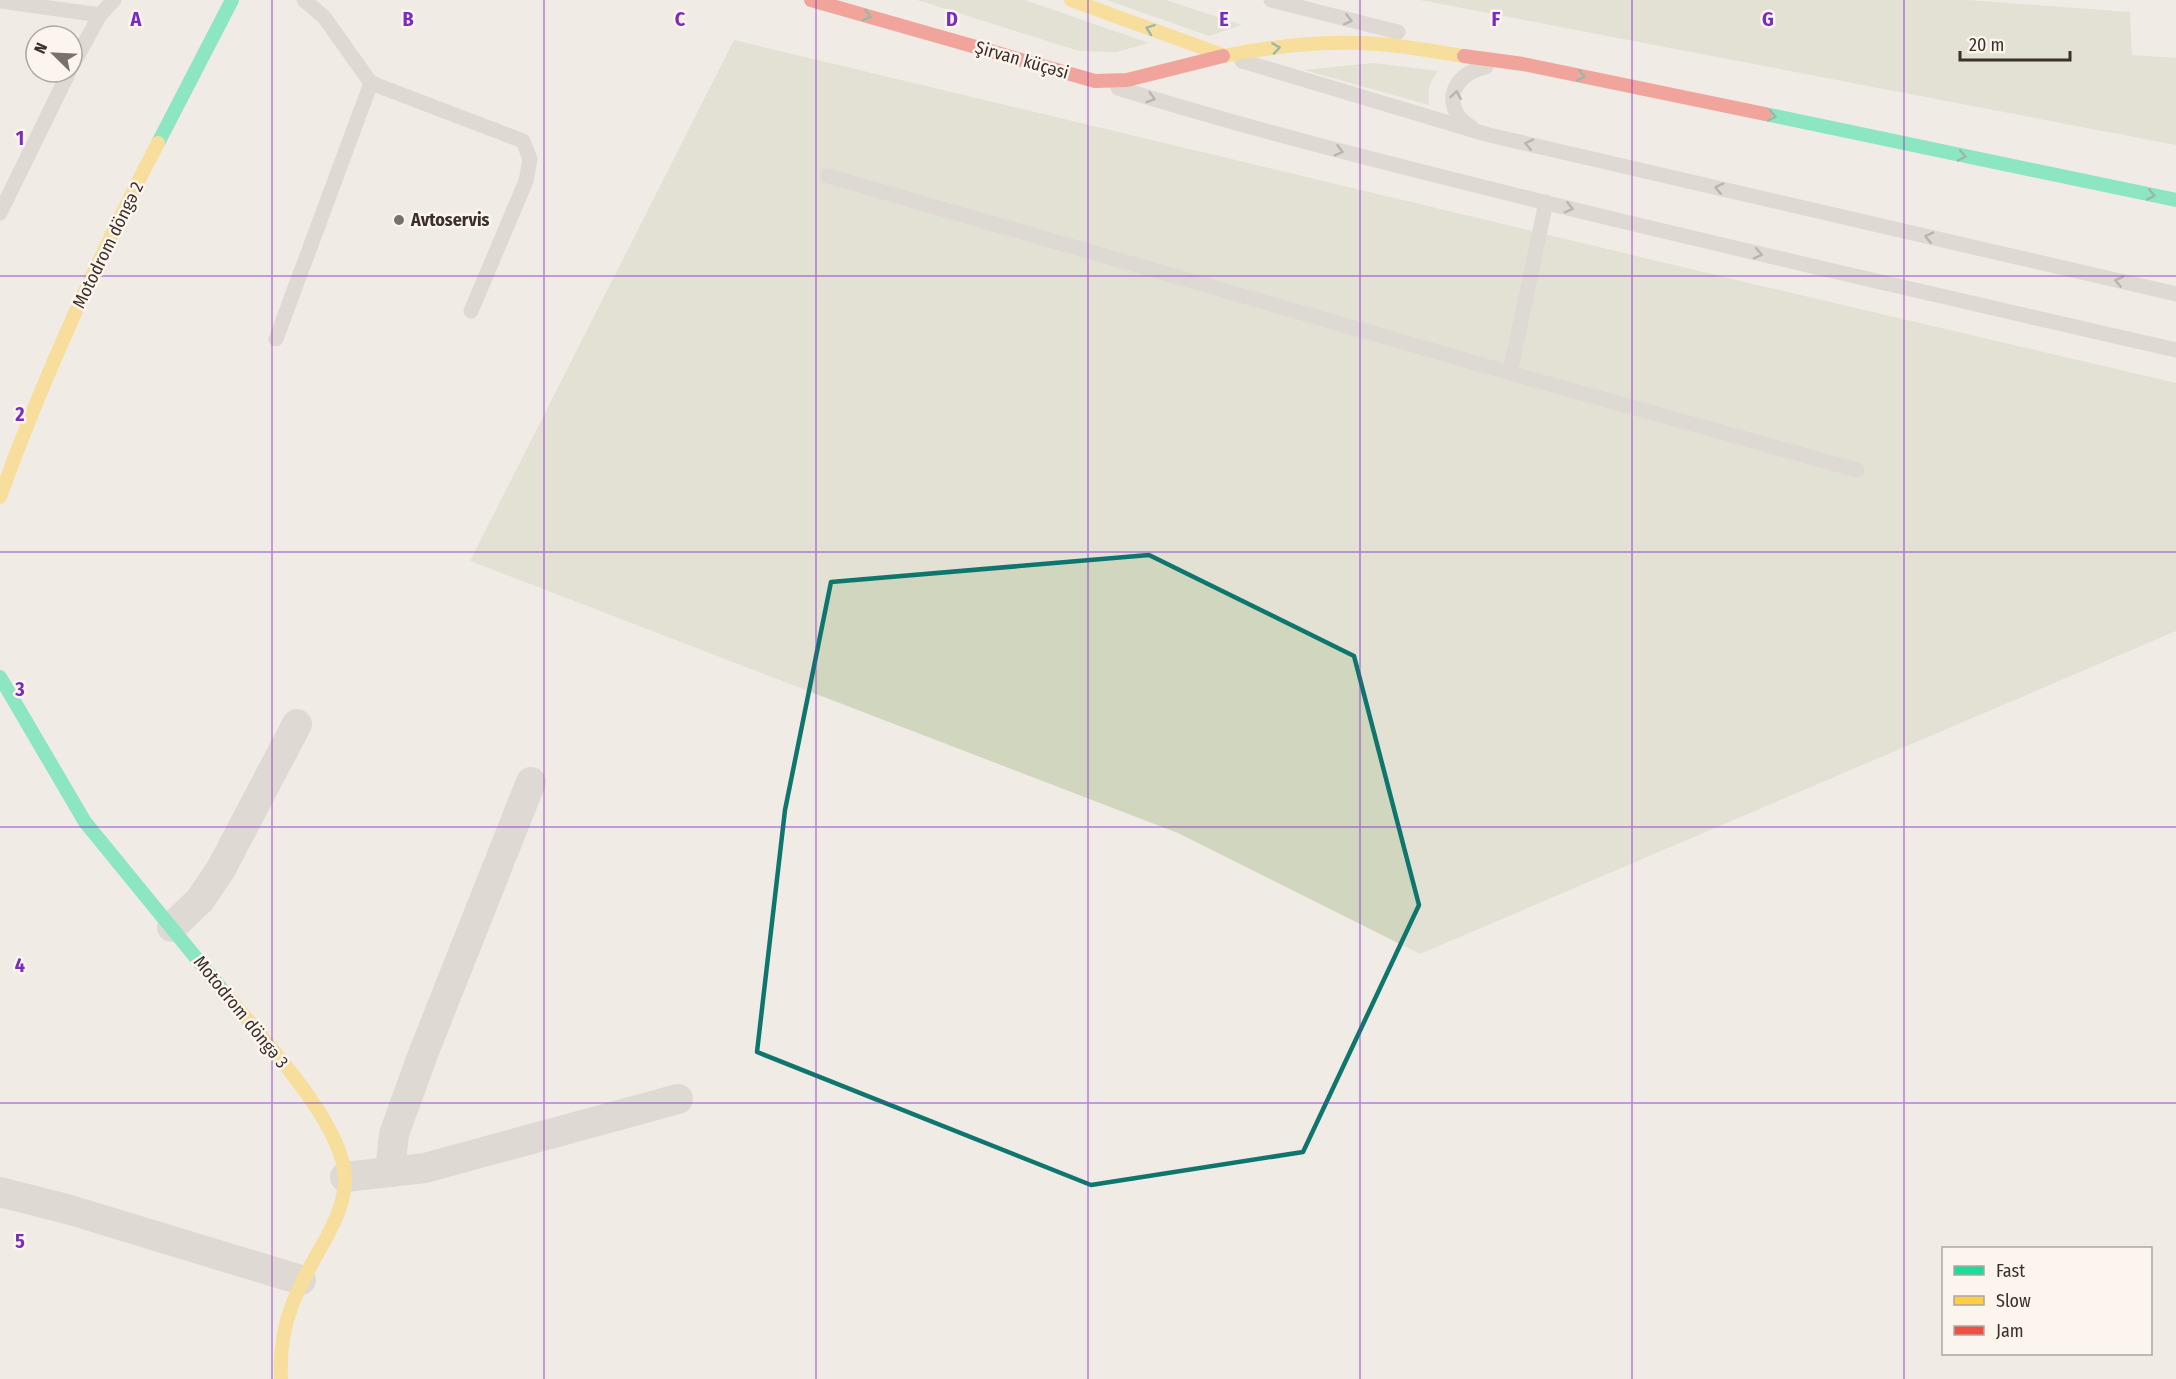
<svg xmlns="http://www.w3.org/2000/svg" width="2176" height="1379" viewBox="0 0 2176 1379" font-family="'Fira Sans Condensed',sans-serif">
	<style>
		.green { fill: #d1d6bf }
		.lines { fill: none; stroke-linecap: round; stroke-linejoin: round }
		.lane { stroke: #c9c3be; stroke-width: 15 }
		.street { stroke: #c9c3be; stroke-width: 30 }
		.fast { stroke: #16e098; stroke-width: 14 }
		.slow { stroke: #ffcf43; stroke-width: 14 }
		.jam { stroke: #f24e42; stroke-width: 14 }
		.oneway { stroke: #2a7f5c }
		.oneway2 { stroke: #7b726d }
		.marked { fill: none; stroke: #0f766e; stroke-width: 4.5; stroke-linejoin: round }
		.grid { fill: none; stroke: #7b2cbf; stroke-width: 1.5; stroke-opacity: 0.55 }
		.poi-dot { fill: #7a716c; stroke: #fbf5ee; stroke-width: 2 }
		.labels { text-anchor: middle; stroke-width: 5; stroke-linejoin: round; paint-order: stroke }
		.street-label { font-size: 18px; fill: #3b302b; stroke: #fbf5ee }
		.poi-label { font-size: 18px; font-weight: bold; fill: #3b302b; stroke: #fbf5ee; text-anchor: start }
		.grid-label { font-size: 20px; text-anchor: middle; font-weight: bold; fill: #7b2cbf; stroke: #fbf5ee; stroke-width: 5; stroke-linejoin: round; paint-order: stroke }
	</style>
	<rect width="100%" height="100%" fill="#f0ebe5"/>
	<g class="green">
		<path d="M917,0H1025L1149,43L1116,52L1079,51Z"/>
		<path d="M1107,0H1166L1242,25L1209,36Z"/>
		<path d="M1420,0H1968L2130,12L2132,55L2176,58V145Z"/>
		<path d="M734,40L1770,288L2176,383V631L1420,954L1178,833L470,561Z"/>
		<path d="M1373,63L1439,71C1428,82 1428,90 1429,105L1304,70Z"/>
	</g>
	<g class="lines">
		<g class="lane">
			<path d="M1271,0L1398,32"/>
			<path d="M0,1L100,15"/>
			<path d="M1242,61L1489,135L2176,294"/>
			<path d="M72,66L100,15L114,0"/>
			<path d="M371,83L523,141L530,159L526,181L471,311"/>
			<path d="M1118,88C1259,132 1403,167 1547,203C1756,254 1966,302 2176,350"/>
			<path d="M1472,128C1468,125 1461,120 1458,115C1443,92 1463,71 1486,67"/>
			<path d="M828,176L1510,373L1546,202"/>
			<path d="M0,213L69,72"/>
			<path d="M276,339L371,83L324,17L304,0"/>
			<path d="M1510,373L1857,470"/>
		</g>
		<g class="street">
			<path d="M172,927L200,900L221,869L297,724"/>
			<path d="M390,1172L394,1134L423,1054L531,782"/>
			<path d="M345,1177L425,1168L678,1099"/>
			<path d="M0,1192L67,1209L301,1280"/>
		</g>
		<g class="fast">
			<path d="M1765,114L2176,200"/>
			<path d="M158,143L232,0"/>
			<path d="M0,677L85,822L224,992"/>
		</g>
		<g class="slow">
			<path d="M1071,0L1225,56"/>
			<path d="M1223,56C1274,46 1326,40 1378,44C1407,46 1436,52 1464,56"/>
			<path d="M0,497C44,375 98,258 158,143"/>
			<path d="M224,992C259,1035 344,1123 345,1178C345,1201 335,1222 324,1242C297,1289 278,1323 281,1379"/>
		</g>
		<g class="jam">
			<path d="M811,0L1095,81L1127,80L1223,56"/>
			<path d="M1464,56L1523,64L1765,114"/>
		</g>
	</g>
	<defs><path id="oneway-chevron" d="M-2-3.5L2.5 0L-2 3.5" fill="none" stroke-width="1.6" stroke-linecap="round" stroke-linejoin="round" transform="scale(1.5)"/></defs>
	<g class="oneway">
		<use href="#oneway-chevron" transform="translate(867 16) rotate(16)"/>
		<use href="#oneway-chevron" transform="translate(1150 29) rotate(-160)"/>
		<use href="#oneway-chevron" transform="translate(1276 48) rotate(-8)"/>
		<use href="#oneway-chevron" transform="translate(1581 76) rotate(12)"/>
		<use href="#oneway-chevron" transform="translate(1772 116) rotate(12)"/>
		<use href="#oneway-chevron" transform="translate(1962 156) rotate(12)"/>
		<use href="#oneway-chevron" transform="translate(2151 195) rotate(11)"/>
	</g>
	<g class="oneway2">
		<use href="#oneway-chevron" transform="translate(1348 20) rotate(14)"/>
		<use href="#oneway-chevron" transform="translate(1456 95) rotate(-81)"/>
		<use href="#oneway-chevron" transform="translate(1151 98) rotate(17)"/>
		<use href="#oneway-chevron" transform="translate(1529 144) rotate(-167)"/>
		<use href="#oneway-chevron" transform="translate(1339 151) rotate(15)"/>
		<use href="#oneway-chevron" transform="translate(1719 188) rotate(-167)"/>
		<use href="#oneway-chevron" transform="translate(1569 208) rotate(14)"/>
		<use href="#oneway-chevron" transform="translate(1929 237) rotate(-167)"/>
		<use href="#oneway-chevron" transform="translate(1758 254) rotate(13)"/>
		<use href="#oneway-chevron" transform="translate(2119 281) rotate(-167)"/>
	</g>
	<path d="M0 0H2176V1379H0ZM1149,555L1354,656L1419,905L1303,1152L1091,1185L757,1052L785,810L831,582Z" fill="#f0ebe5" fill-opacity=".55" fill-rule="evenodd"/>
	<path class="marked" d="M1149,555L1354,656L1419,905L1303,1152L1091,1185L757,1052L785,810L831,582Z"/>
	<path class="grid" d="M272,0V1379M544,0V1379M816,0V1379M1088,0V1379M1360,0V1379M1632,0V1379M1904,0V1379M0,276H2176M0,552H2176M0,827H2176M0,1103H2176"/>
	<circle class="poi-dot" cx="399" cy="220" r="6"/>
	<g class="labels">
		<g class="street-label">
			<text transform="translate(1022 60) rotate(16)" y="6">Şirvan küçəsi</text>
			<text transform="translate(108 245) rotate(-64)" y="6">Motodrom döngə 2</text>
			<text transform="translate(241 1012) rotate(51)" y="6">Motodrom döngə 3</text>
		</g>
		<g class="poi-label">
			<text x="411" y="226">Avtoservis</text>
		</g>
	</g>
	<g class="grid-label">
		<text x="136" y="26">A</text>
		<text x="408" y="26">B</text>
		<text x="680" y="26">C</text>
		<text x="952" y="26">D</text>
		<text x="1224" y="26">E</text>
		<text x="1496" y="26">F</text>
		<text x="1768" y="26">G</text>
		<text x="20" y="145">1</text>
		<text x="20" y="421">2</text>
		<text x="20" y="696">3</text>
		<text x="20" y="972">4</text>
		<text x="20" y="1248">5</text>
	</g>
	<rect x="1942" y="1247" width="210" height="108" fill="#fbf5ee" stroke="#aea6a0" stroke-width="1.5"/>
	<rect x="1954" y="1266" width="30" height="9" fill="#16e098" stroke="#aea6a0" stroke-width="1.5"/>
	<text x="1996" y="1277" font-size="18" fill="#3b302b">Fast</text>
	<rect x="1954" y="1296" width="30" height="9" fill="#ffcf43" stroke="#aea6a0" stroke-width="1.5"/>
	<text x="1996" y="1307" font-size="18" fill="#3b302b">Slow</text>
	<rect x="1954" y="1326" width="30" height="9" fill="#f24e42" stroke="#aea6a0" stroke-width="1.5"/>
	<text x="1996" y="1337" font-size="18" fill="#3b302b">Jam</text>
	<g transform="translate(54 54) rotate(294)"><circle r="28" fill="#fbf5ee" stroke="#aea6a0" stroke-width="1.5"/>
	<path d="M0-4.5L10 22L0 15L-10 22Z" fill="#7a716c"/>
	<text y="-9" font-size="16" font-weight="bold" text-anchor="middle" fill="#3b302b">N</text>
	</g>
	<path d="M1960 51v9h110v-9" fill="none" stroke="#3b302b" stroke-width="3"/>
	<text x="1969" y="51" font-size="18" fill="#3b302b" stroke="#fbf5ee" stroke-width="4.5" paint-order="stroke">20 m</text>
</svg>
